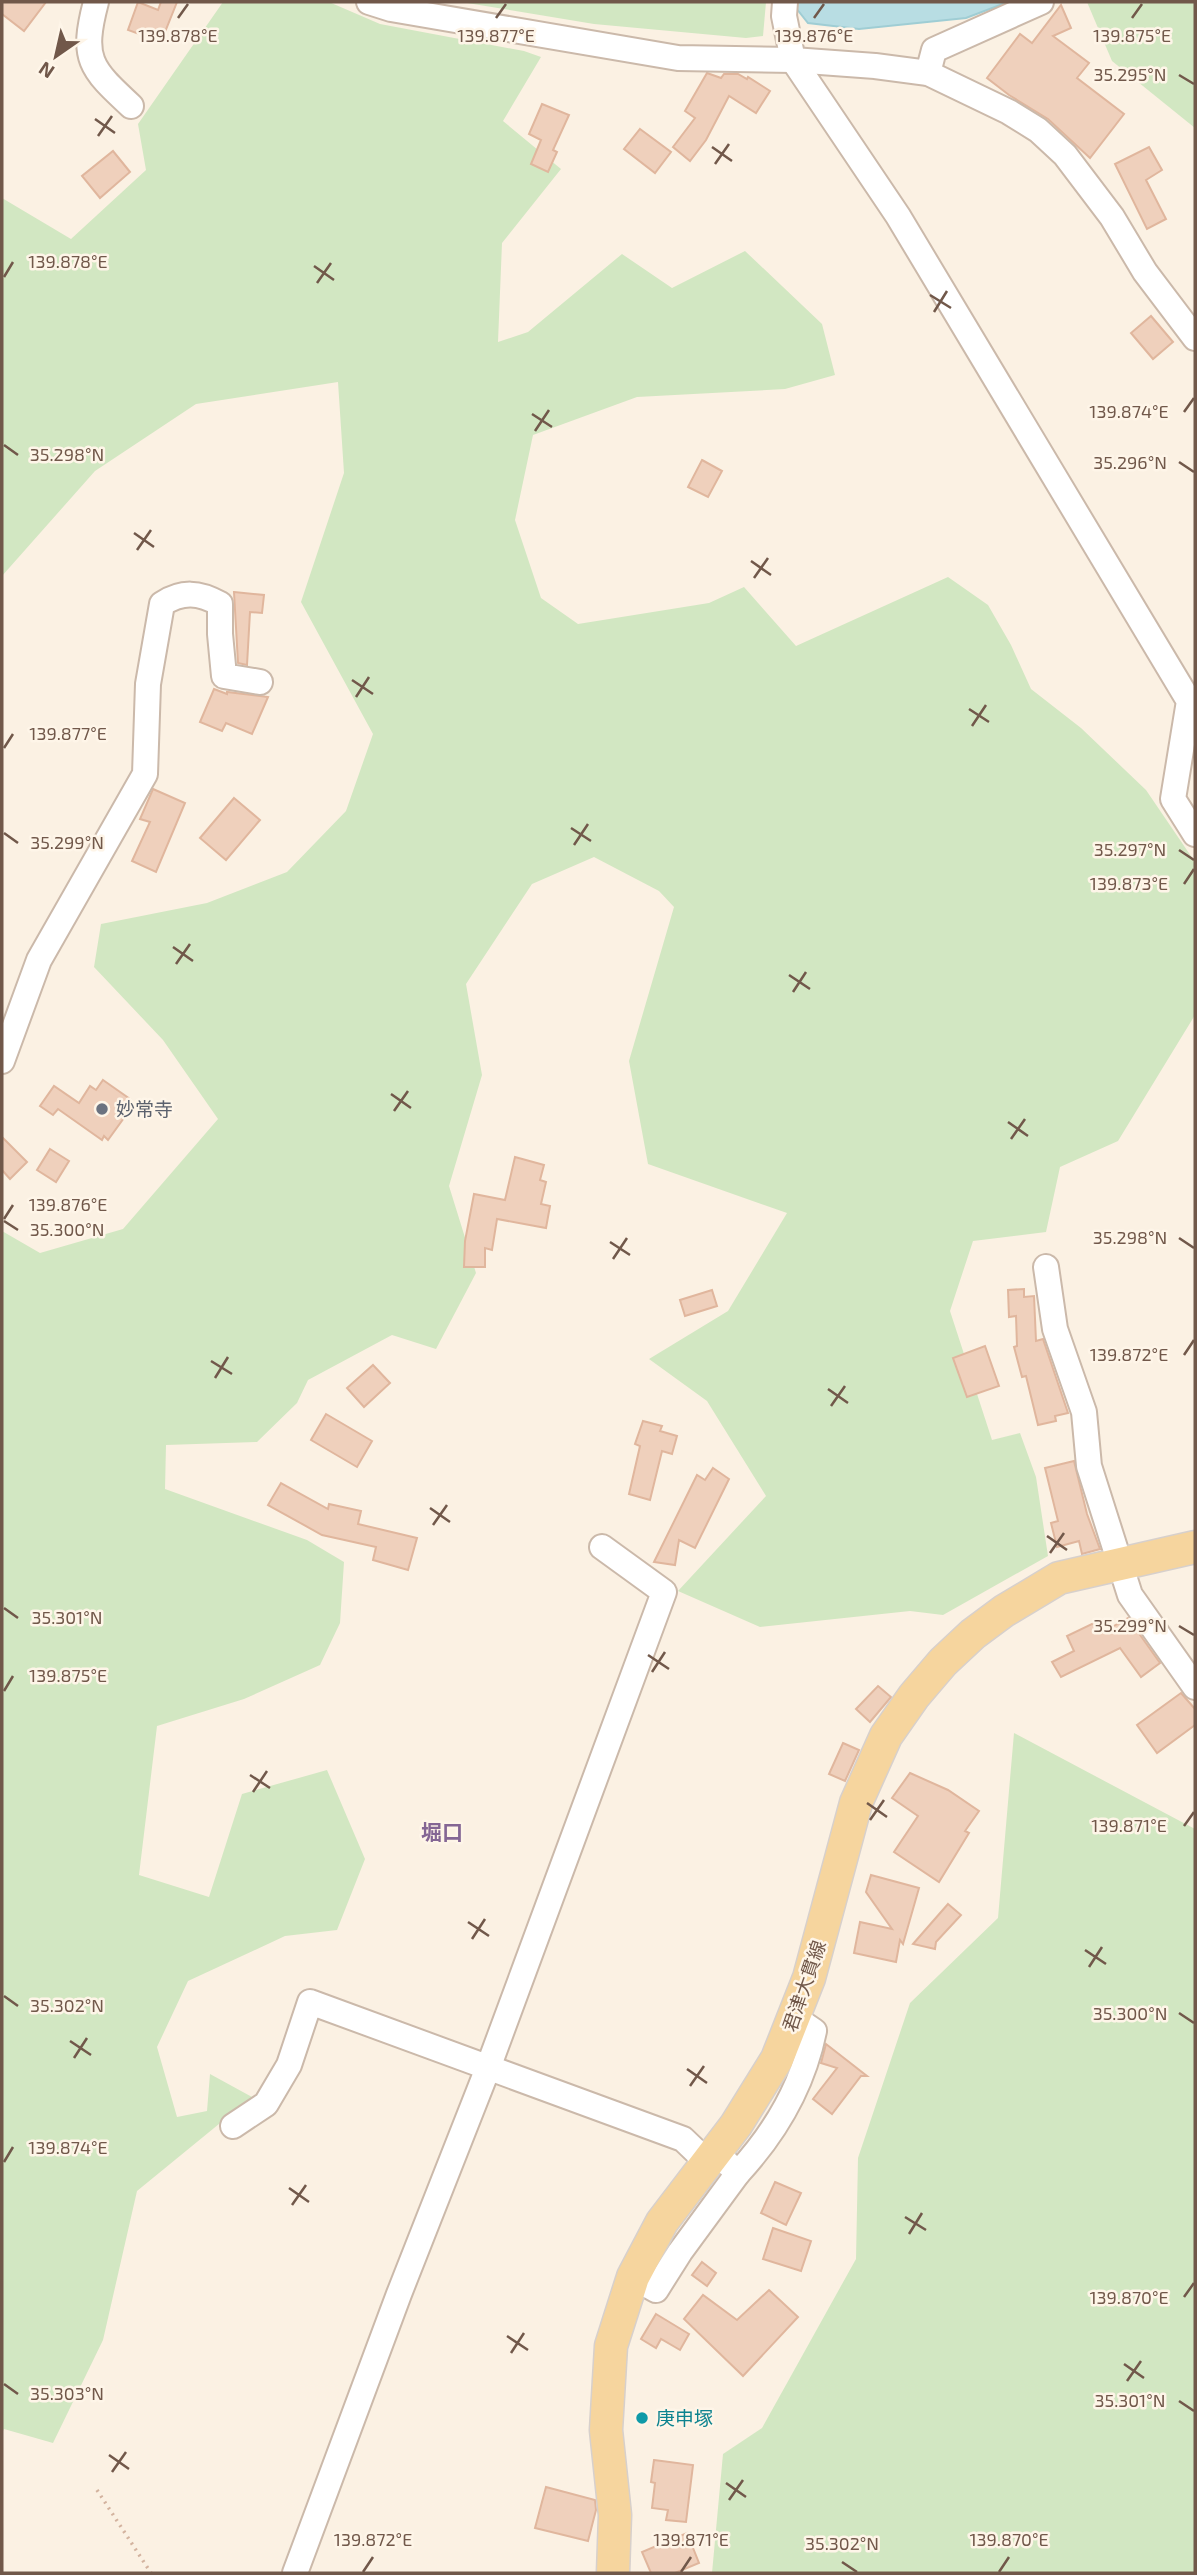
<svg xmlns="http://www.w3.org/2000/svg" width="1197" height="2575" viewBox="0 0 1197 2575" font-family="'Exo 2','Noto Sans JP',sans-serif">
	<style>
		.green { fill: #d2e7c2 }
		.water { fill: #b8dde3; stroke: #9fcdd4; stroke-width: 2 }
		.building { fill: #efd0bc; stroke: #e0b69d; stroke-width: 2 }
		.lines { fill: none; stroke-linecap: round; stroke-linejoin: round }
		.minor-casing { stroke: #cbb9aa; stroke-width: 28 }
		.major-casing { stroke: #d7d0cc; stroke-width: 35 }
		.path { stroke: #d3b39f; stroke-width: 3.5; stroke-dasharray: 2 5; stroke-linecap: butt }
		.minor { stroke: #fff; stroke-width: 24 }
		.major { stroke: #f6d59e; stroke-width: 32 }
		.ticks { fill: none; stroke: #71584a; stroke-width: 2.5 }
		.worship-dot { fill: #6b7280; stroke: #fef5e8; stroke-width: 2.5 }
		.culture-dot { fill: #0f9aa8; stroke: #fef5e8; stroke-width: 2.5 }
		.labels { text-anchor: middle; stroke-width: 5; stroke-linejoin: round; paint-order: stroke }
		.worship-label { font-size: 19px; fill: #5b616d; stroke: #fef5e8; text-anchor: start }
		.street-label { font-size: 19px; fill: #71584a; stroke: #fef5e8 }
		.culture-label { font-size: 19px; fill: #0d838f; stroke: #fef5e8; text-anchor: start }
		.neighbourhood-label { font-size: 21px; font-weight: bold; fill: #846694; stroke: #fef5e8 }
		.ticks-label { font-size: 18px; text-anchor: middle; fill: #71584a; stroke: #fef5e8; stroke-width: 5; stroke-linejoin: round; paint-order: stroke }
	</style>
	<rect width="100%" height="100%" fill="#fbf1e3"/>
	<g class="green">
		<path d="M223,2H329L380,24L524,51L541,57L503,121L561,169L502,243L498,342L528,332L622,254L672,288L745,251L822,324L835,375L785,389L637,397L533,435L515,520L541,598L578,624L709,603L744,587L796,646L948,577L988,605L1011,645L1031,689L1081,728L1146,790L1195,862V1015L1118,1141L1060,1167L1046,1232L973,1241L950,1311L992,1440L1020,1433L1036,1477L1048,1556L943,1615L910,1611L760,1627L678,1591L766,1496L707,1401L649,1359L728,1311L787,1213L648,1164L629,1061L674,907L659,891L594,857L532,884L466,984L482,1075L449,1186L476,1273L436,1349L392,1335L308,1380L297,1403L257,1442L166,1445L165,1489L307,1540L344,1562L340,1623L320,1665L244,1699L157,1726L139,1875L209,1897L242,1794L327,1770L365,1859L337,1930L285,1936L188,1981L157,2047L177,2117L207,2111L210,2074L252,2097L137,2191L103,2340L53,2443L4,2429L2,2433V1231L40,1253L123,1229L218,1119L163,1040L94,967L101,924L207,903L287,872L346,811L373,734L301,602L344,473L338,382L196,404L95,471L2,576V198L71,239L146,170L138,124Z"/>
		<path d="M461,2H766L763,36L746,38L594,24Z"/>
		<path d="M1087,2H1195V128L1112,61Z"/>
		<path d="M1014,1733L1195,1829V2573H712L723,2454L762,2428L856,2259L858,2158L910,2003L998,1918Z"/>
	</g>
	<path class="water" d="M796,2H1008L966,18L859,29L808,23L796,8Z"/>
	<g class="building">
		<path d="M2,2H46L24,31L2,14Z"/>
		<path d="M138,2L158,10L161,2H177L161,42L128,30Z"/>
		<path d="M1061,5L1071,28L1053,36L1089,63L1077,78L1124,114L1090,158L1048,119L1009,95L987,78L1020,34L1032,43Z"/>
		<path d="M707,73L721,78L724,74H738L747,79L748,77L770,91L756,113L729,96L706,140L690,161L673,147L695,118L685,111Z"/>
		<path d="M542,104L569,115L553,150L557,152L548,172L531,164L541,140L529,134Z"/>
		<path d="M640,129L671,152L655,173L624,149Z"/>
		<path d="M1149,147L1162,170L1146,180L1166,219L1147,229L1115,164Z"/>
		<path d="M113,151L130,172L100,198L82,176Z"/>
		<path d="M1151,316L1173,342L1153,359L1131,333Z"/>
		<path d="M702,460L722,471L708,497L688,487Z"/>
		<path d="M234,592L264,595L262,613L250,612L247,665L238,663Z"/>
		<path d="M214,689L227,694V692L268,697L252,734L226,723L222,731L200,722Z"/>
		<path d="M153,789L185,803L156,872L132,861L150,822L140,819Z"/>
		<path d="M234,798L260,820L226,860L200,838Z"/>
		<path d="M103,1080L130,1099L122,1111L126,1115L108,1140L104,1136L102,1140L58,1109L53,1115L40,1106L54,1086L79,1103L90,1086L96,1090Z"/>
		<path d="M2,1137L27,1162L10,1179L2,1170Z"/>
		<path d="M50,1149L69,1161L56,1182L37,1170Z"/>
		<path d="M515,1157L544,1165L540,1180L546,1182L541,1204L550,1206L546,1228L497,1219L492,1250L485,1248V1267H464L465,1241L474,1194L505,1200Z"/>
		<path d="M1024,1289V1297L1034,1296L1036,1341L1043,1339L1068,1413L1055,1416L1056,1421L1038,1425L1026,1376L1022,1377L1014,1347L1017,1346L1016,1316L1009,1317L1008,1290Z"/>
		<path d="M712,1290L717,1306L685,1316L680,1300Z"/>
		<path d="M985,1346L999,1386L967,1397L953,1358Z"/>
		<path d="M373,1365L390,1383L364,1407L347,1388Z"/>
		<path d="M326,1414L372,1441L357,1467L311,1440Z"/>
		<path d="M643,1421L662,1426L660,1431L677,1436L672,1454L662,1451L650,1500L629,1494L640,1446L635,1444Z"/>
		<path d="M1074,1461L1087,1514L1100,1549L1082,1554L1079,1541L1057,1547L1051,1523L1058,1521L1045,1468Z"/>
		<path d="M713,1468L729,1479L695,1548L679,1540L675,1565L654,1562L697,1475L705,1480Z"/>
		<path d="M281,1483L328,1509L329,1504L361,1511L358,1524L417,1538L408,1570L373,1560L376,1547L322,1535L268,1505Z"/>
		<path d="M1128,1618L1160,1663L1141,1677L1120,1648L1061,1677L1052,1662L1074,1651L1067,1636L1098,1621L1103,1632Z"/>
		<path d="M878,1686L891,1697L870,1722L856,1709Z"/>
		<path d="M1181,1693L1195,1709V1725L1157,1753L1137,1725Z"/>
		<path d="M843,1743L859,1750L845,1781L829,1774Z"/>
		<path d="M910,1773L948,1790L979,1811L965,1831L969,1833L939,1882L894,1852L918,1816L892,1798Z"/>
		<path d="M871,1875L919,1888L903,1944L900,1940L896,1962L854,1953L860,1922L892,1929L866,1892Z"/>
		<path d="M948,1904L961,1915L936,1942L935,1949L913,1944Z"/>
		<path d="M826,2044L867,2076H861L832,2114L813,2099L837,2068L821,2063Z"/>
		<path d="M775,2182L801,2193L786,2225L761,2213Z"/>
		<path d="M773,2228L811,2241L801,2271L763,2259Z"/>
		<path d="M702,2262L716,2273L707,2286L692,2275Z"/>
		<path d="M769,2290L798,2317L743,2376L684,2319L703,2295L737,2320Z"/>
		<path d="M656,2314L689,2334L680,2350L661,2339L656,2348L641,2339Z"/>
		<path d="M654,2460L693,2465L686,2522L666,2520L668,2510L652,2508L655,2483L651,2482Z"/>
		<path d="M546,2487L595,2500L596,2510L588,2541L535,2528Z"/>
		<path d="M687,2533L699,2563L675,2573H651L642,2552Z"/>
	</g>
	<g class="lines">
		<defs>
			<g id="minor">
				<path d="M96,2C81,59 90,68 131,106"/>
				<path d="M369,2L391,9L678,58L793,60L875,66L928,73L1009,112L1038,130L1065,155L1112,217L1145,272L1195,338"/>
				<path d="M785,2L784,16L793,60L898,216L1189,701L1173,799L1195,834"/>
				<path d="M928,73L934,50L1041,2"/>
				<path d="M2,1061L39,960L145,774L148,684L162,604C182,591 199,592 220,604V634L224,676L260,682"/>
				<path d="M1046,1267L1055,1329L1084,1412L1089,1466L1130,1595L1195,1687"/>
				<path d="M233,2126L266,2104L289,2065L310,2002L683,2139L707,2162"/>
				<path d="M738,2173C775,2133 803,2085 814,2031L795,2018"/>
				<path d="M633,2277L656,2290L680,2252L738,2173L715,2152"/>
				<path d="M295,2573L399,2294L488,2068L664,1592L602,1547"/>
			</g>
			<path id="major" d="M613,2573L615,2515L606,2430L611,2346L633,2277L662,2222L736,2125L777,2059L809,1978L856,1803L886,1736L914,1696L943,1662L973,1634L1004,1611L1059,1578L1195,1547"/>
		</defs>
		<use href="#minor" class="minor-casing"/>
		<use href="#major" class="major-casing"/>
		<path class="path" d="M97,2490L151,2573"/>
		<use href="#minor" class="minor"/>
		<use href="#major" class="major"/>
	</g>
	<path class="ticks" d="M178,18L188,4M496,18L506,4M814,18L824,4M1132,18L1142,4M1179,75L1194,84M95,119L115,133M98,136L112,116M712,147L732,161M715,164L729,144M314,266L334,280M4,277L13,262M317,283L331,263M930,295L951,308M934,312L947,291M1184,412L1194,398M532,414L552,427M535,431L549,410M4,445L18,455M1179,462L1194,472M134,533L154,547M137,550L151,530M751,561L771,575M754,578L768,558M352,680L373,694M356,697L369,677M969,709L989,722M972,726L986,705M4,748L13,734M571,828L591,841M4,833L18,843M574,845L588,824M1179,850L1194,860M1184,884L1194,869M173,947L193,961M176,964L190,944M789,975L810,989M793,992L806,972M391,1094L411,1108M394,1111L408,1091M1008,1122L1028,1136M1011,1139L1025,1119M4,1219L13,1205M4,1221L18,1230M1179,1238L1194,1248M610,1242L630,1255M613,1259L627,1238M1184,1355L1194,1340M211,1361L232,1374M215,1378L228,1357M828,1389L848,1403M831,1406L845,1386M430,1508L450,1522M433,1525L447,1505M1047,1536L1067,1550M1050,1553L1064,1533M4,1608L18,1618M1179,1626L1194,1635M648,1655L669,1669M652,1672L665,1652M4,1691L13,1676M250,1775L270,1788M253,1792L267,1771M867,1803L887,1817M870,1820L884,1800M1184,1826L1194,1812M468,1922L489,1936M472,1939L485,1919M1085,1950L1106,1964M1089,1967L1102,1947M4,1996L18,2006M1179,2013L1194,2023M70,2041L91,2055M74,2058L87,2038M687,2069L707,2083M690,2086L704,2066M4,2162L13,2147M289,2188L309,2202M292,2205L306,2185M905,2217L926,2230M909,2234L922,2213M1184,2297L1194,2283M507,2336L528,2350M511,2353L524,2333M1124,2364L1144,2378M1127,2381L1141,2361M4,2384L18,2394M1179,2401L1194,2411M109,2455L129,2469M112,2472L126,2452M726,2483L746,2497M729,2500L743,2480M842,2562L857,2572M363,2572L373,2557M681,2572L691,2557M999,2572L1009,2557"/>
	<circle class="worship-dot" cx="102" cy="1109" r="7"/>
	<circle class="culture-dot" cx="642" cy="2418" r="7"/>
	<g class="labels">
		<g class="worship-label">
			<text x="116" y="1116">妙常寺</text>
		</g>
		<g class="street-label">
			<text transform="translate(804 1986) rotate(-71)" y="7">君津大貫線</text>
		</g>
		<g class="culture-label">
			<text x="656" y="2425">庚申塚</text>
		</g>
		<g class="neighbourhood-label">
			<text x="442" y="1840">堀口</text>
		</g>
	</g>
	<g class="ticks-label">
		<text x="178" y="42">139.878°E</text>
		<text x="496" y="42">139.877°E</text>
		<text x="814" y="42">139.876°E</text>
		<text x="1132" y="42">139.875°E</text>
		<text x="1130" y="81">35.295°N</text>
		<text x="68" y="268">139.878°E</text>
		<text x="1129" y="418">139.874°E</text>
		<text x="67" y="461">35.298°N</text>
		<text x="1130" y="469">35.296°N</text>
		<text x="68" y="740">139.877°E</text>
		<text x="67" y="849">35.299°N</text>
		<text x="1130" y="856">35.297°N</text>
		<text x="1129" y="890">139.873°E</text>
		<text x="68" y="1211">139.876°E</text>
		<text x="67" y="1236">35.300°N</text>
		<text x="1130" y="1244">35.298°N</text>
		<text x="1129" y="1361">139.872°E</text>
		<text x="67" y="1624">35.301°N</text>
		<text x="1130" y="1632">35.299°N</text>
		<text x="68" y="1682">139.875°E</text>
		<text x="1129" y="1832">139.871°E</text>
		<text x="67" y="2012">35.302°N</text>
		<text x="1130" y="2020">35.300°N</text>
		<text x="68" y="2154">139.874°E</text>
		<text x="1129" y="2304">139.870°E</text>
		<text x="67" y="2400">35.303°N</text>
		<text x="1130" y="2407">35.301°N</text>
		<text x="373" y="2546">139.872°E</text>
		<text x="691" y="2546">139.871°E</text>
		<text x="1009" y="2546">139.870°E</text>
		<text x="842" y="2550">35.302°N</text>
	</g>
	<rect width="1197" height="2575" fill="none" stroke="#71584a" stroke-width="7"/>
	<g transform="translate(56 56) rotate(214)" stroke="#fef5e8" stroke-width="5" paint-order="stroke">
	<path d="M0-5L12 26L0 18L-12 26Z" fill="#71584a"/>
	<text y="-10" font-size="19" font-weight="bold" text-anchor="middle" fill="#71584a">N</text>
	</g>
</svg>
